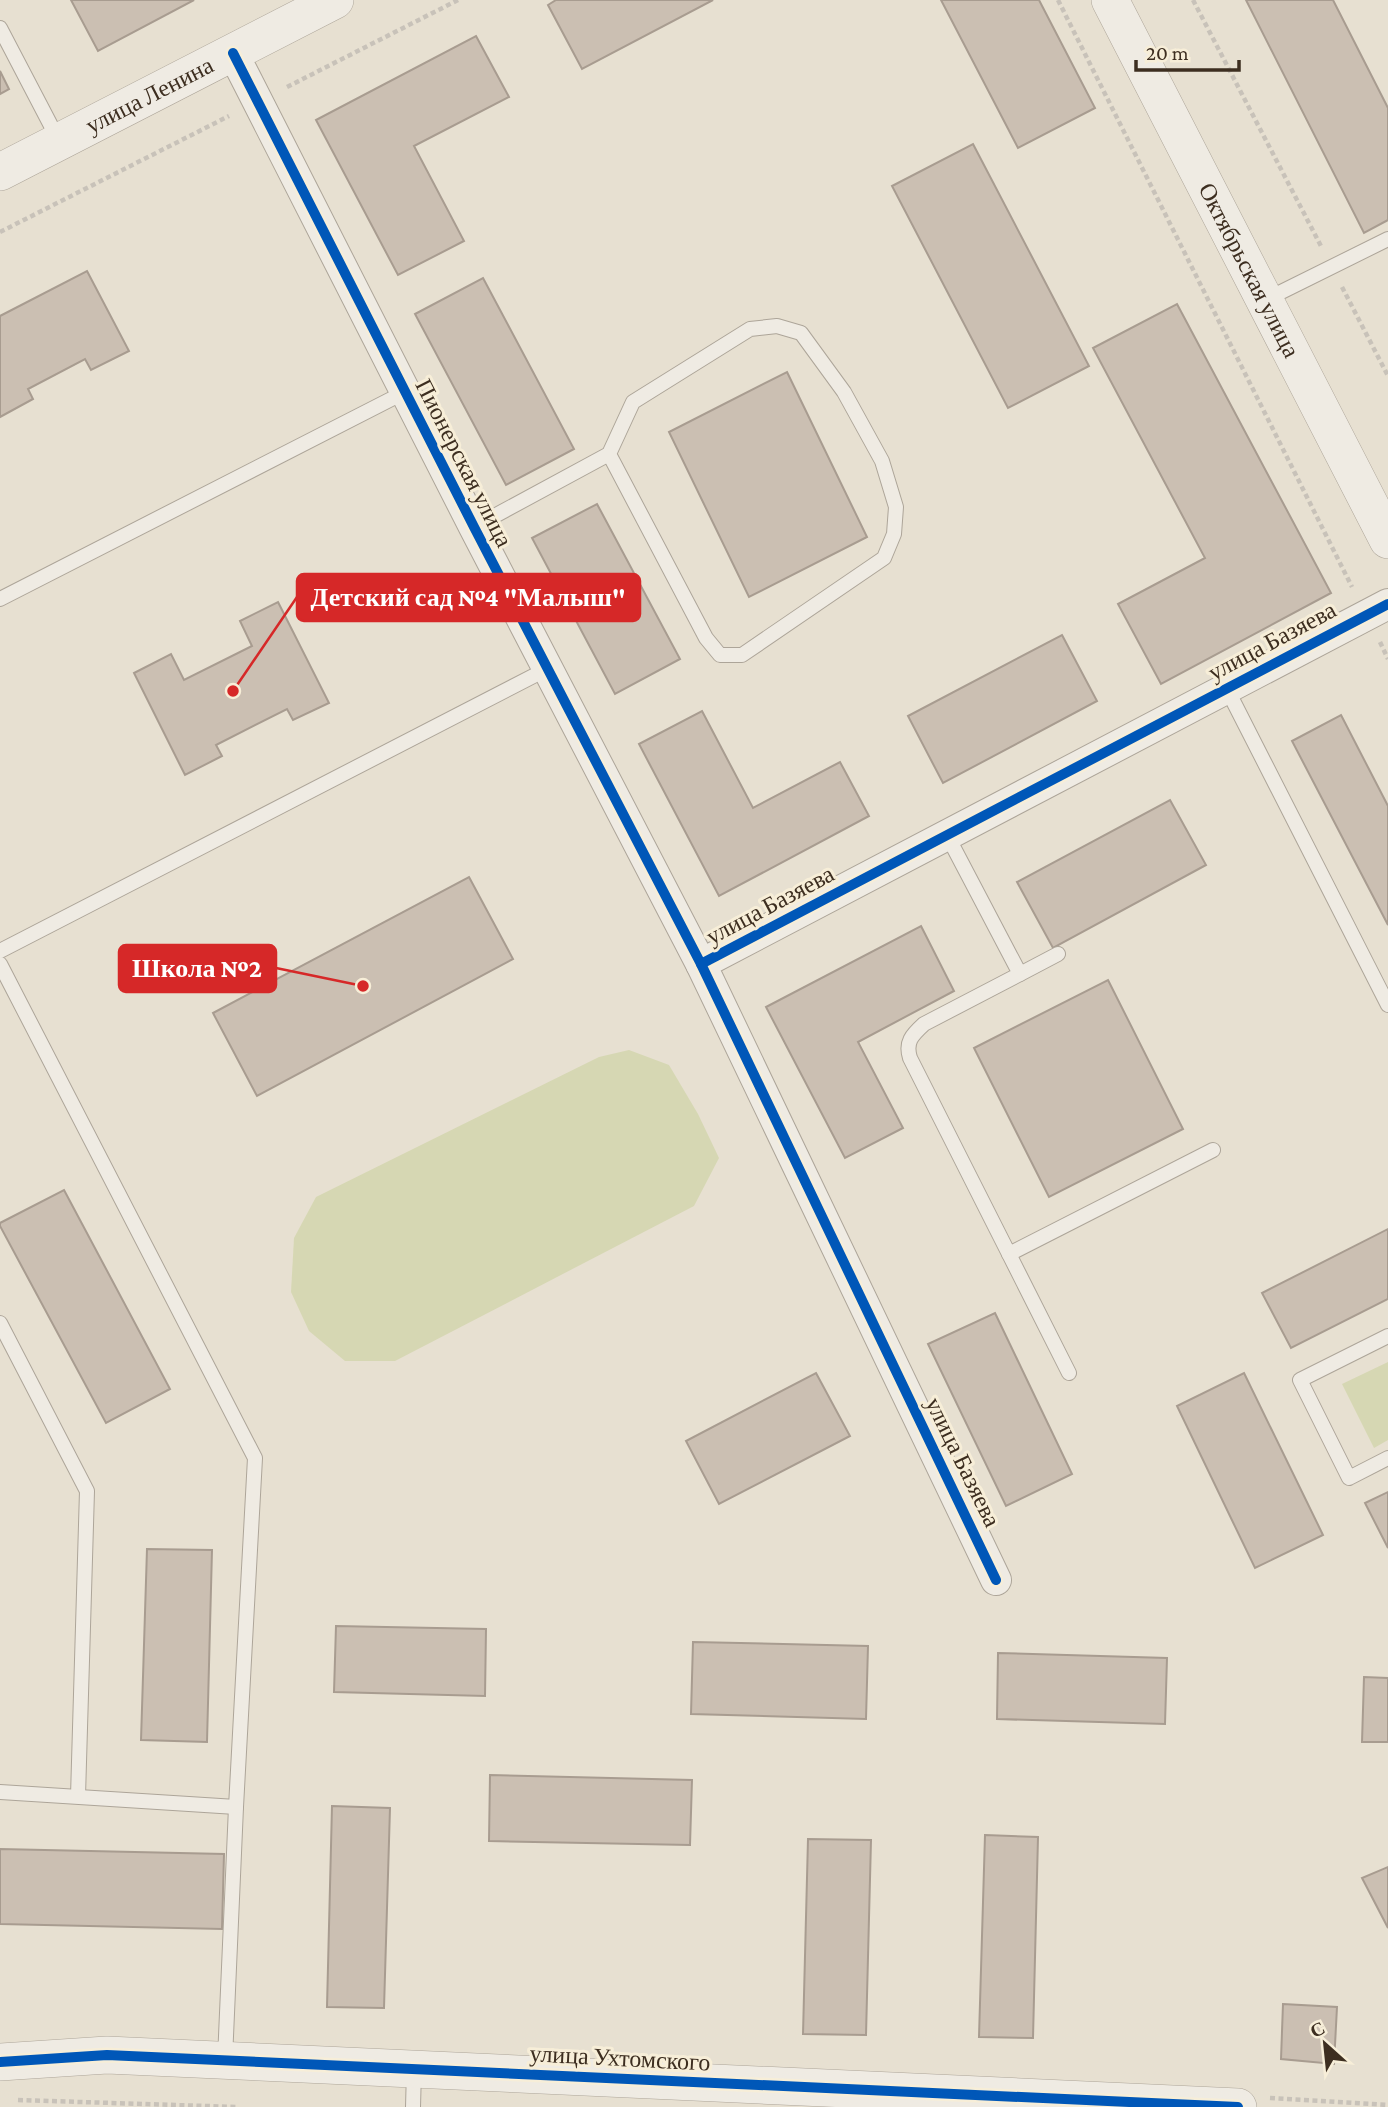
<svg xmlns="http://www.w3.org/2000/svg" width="1388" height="2107" viewBox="0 0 1388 2107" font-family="'Crimson Pro',serif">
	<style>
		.green { fill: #d6d7b3 }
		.building { fill: #cbbfb2; stroke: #a89c90; stroke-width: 2 }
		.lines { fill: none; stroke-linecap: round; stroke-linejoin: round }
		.service-casing { stroke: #ada599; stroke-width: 16 }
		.minor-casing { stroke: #ada599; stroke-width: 32 }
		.tertiary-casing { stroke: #ada599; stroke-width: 38 }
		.path { stroke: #c8c2b9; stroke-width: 4.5; stroke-dasharray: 5 3.5; stroke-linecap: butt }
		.service { stroke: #efebe3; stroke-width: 14 }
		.minor { stroke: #efebe3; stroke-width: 30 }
		.tertiary { stroke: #efebe3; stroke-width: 37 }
		.cycleway-casing { stroke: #f7eed8; stroke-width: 15 }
		.cycleway { stroke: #0057b8; stroke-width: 10 }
		.labels { text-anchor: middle; stroke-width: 6; stroke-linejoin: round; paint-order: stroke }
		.street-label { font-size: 24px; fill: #3d2e20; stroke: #f7eed8 }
		.leader { fill: none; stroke: #d62828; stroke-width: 2.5 }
		.callout-dot { fill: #d62828; stroke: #f7eed8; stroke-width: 2.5 }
		.callout { fill: #d62828; stroke: #d62828; stroke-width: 2.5 }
		.callout-label { font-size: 26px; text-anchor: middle; font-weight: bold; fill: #fff }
	</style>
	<rect width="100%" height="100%" fill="#e7e0d1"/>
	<g class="green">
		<path d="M629,1050L669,1065L698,1114L719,1158L694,1206L395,1361H345L309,1331L291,1292L294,1238L316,1197L599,1057Z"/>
		<path d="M1388,1362V1440L1374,1448L1342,1384Z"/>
	</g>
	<g class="building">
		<path d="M71,0H194L98,51Z"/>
		<path d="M556,0H713L582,69L548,5Z"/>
		<path d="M941,0H1039L1095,108L1018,148Z"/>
		<path d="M1246,0H1333L1388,108V220L1364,233Z"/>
		<path d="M476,36L509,97L414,146L464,241L398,275L316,120Z"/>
		<path d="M0,71L9,89L0,94Z"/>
		<path d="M973,144L1089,366L1008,408L892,186Z"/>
		<path d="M87,271L129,351L91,370L85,359L28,389L33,399L0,417V316Z"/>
		<path d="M483,278L574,449L506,485L415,314Z"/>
		<path d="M1177,304L1331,593L1161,684L1118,604L1205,558L1093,348Z"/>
		<path d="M787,372L867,537L749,597L669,432Z"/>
		<path d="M597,504L680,659L615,694L532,538Z"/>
		<path d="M278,602L329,703L293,720L287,709L216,745L222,756L185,775L134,673L171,654L184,680L252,646L240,621Z"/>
		<path d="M1062,635L1097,701L943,783L908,716Z"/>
		<path d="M702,711L753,808L840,762L869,816L719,896L639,744Z"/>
		<path d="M1341,715L1388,806V925L1292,741Z"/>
		<path d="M1170,800L1206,865L1053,948L1017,882Z"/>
		<path d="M469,877L513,959L257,1096L213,1013Z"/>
		<path d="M921,926L954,991L858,1042L903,1128L845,1158L766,1007Z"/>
		<path d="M1108,980L1183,1129L1049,1197L974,1048Z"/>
		<path d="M64,1190L170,1389L106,1423L0,1226V1223Z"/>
		<path d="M1388,1229V1299L1291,1348L1262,1293Z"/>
		<path d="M995,1313L1072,1474L1006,1506L928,1344Z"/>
		<path d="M816,1373L850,1436L719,1504L686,1441Z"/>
		<path d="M1244,1373L1323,1535L1255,1568L1177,1406Z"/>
		<path d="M1388,1492V1548L1365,1503Z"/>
		<path d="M147,1549L212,1550L207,1742L141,1740Z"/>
		<path d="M336,1626L486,1629L485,1696L334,1692Z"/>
		<path d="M693,1642L868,1646L866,1719L691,1714Z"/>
		<path d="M998,1653L1167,1658L1165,1724L997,1719Z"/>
		<path d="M1364,1677L1388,1678V1742H1362Z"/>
		<path d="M490,1775L692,1780L690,1845L489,1841Z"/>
		<path d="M332,1806L390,1808L384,2008L327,2007Z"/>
		<path d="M985,1835L1038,1837L1033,2038L979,2037Z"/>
		<path d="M808,1839L871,1840L866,2035L803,2034Z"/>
		<path d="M0,1849L224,1854L222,1929L0,1924Z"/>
		<path d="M1388,1867V1928L1362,1878Z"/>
		<path d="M1283,2004L1337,2007L1334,2064L1281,2059Z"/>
	</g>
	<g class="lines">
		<defs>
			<g id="service">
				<path d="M0,28L59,141"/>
				<path d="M1265,300L1388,239"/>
				<path d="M474,527L609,454L633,402L750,329L777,326L801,333L844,392L882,461L896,507L894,534L884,558L742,655H720L706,638L609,454"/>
				<path d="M0,599L405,392"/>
				<path d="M1227,689L1388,1005"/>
				<path d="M947,835L1020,974L924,1024C912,1035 905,1042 910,1058L1009,1254L1213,1150"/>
				<path d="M0,951L547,669"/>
				<path d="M0,964L255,1458L236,1807L225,2059"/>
				<path d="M1020,974L1058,954"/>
				<path d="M1009,1254L1069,1373"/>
				<path d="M0,1323L87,1491L78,1796"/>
				<path d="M1388,1336L1300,1380L1349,1478L1388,1458"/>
				<path d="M0,1792L236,1807"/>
				<path d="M413,2107L414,2070"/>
			</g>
			<g id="minor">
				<path d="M233,53L474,527L701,964"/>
				<path d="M996,1580L701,964L1388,604"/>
			</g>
			<g id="tertiary">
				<path id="s1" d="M1110,0L1388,540"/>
				<path id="s2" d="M0,172L335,0"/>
				<path d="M0,2062L107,2055L1238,2107"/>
			</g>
		</defs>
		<use href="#service" class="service-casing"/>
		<use href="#minor" class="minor-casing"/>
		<use href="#tertiary" class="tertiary-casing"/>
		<g class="path">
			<path d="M1058,0L1352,587"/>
			<path d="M1193,0L1322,248"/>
			<path d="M287,87L458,0"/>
			<path d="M0,232L229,116"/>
			<path d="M1342,287L1388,376"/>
			<path d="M1380,642L1388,659"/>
			<path d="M1270,2098L1388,2105"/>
			<path d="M18,2100L238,2107"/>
		</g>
		<use href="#service" class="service"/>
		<use href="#minor" class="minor"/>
		<use href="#tertiary" class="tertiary"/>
		<defs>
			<g id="cycleway">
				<path d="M233,53L474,527L701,964"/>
				<path d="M996,1580L701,964L1388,604"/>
				<path d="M0,2062L107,2055L1238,2107"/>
			</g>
		</defs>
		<use href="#cycleway" class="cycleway-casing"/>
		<use href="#cycleway" class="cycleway"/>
	</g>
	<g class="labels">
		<g class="street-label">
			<text dy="8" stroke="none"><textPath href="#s2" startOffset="168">улица Ленина</textPath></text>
			<text dy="8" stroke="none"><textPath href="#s1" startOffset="304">Октябрьская улица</textPath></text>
			<text transform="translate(464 463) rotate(63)" y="8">Пионерская улица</text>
			<text transform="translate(1272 641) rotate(-28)" y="8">улица Базяева</text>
			<text transform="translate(770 905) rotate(-28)" y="8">улица Базяева</text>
			<text transform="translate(963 1462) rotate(64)" y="8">улица Базяева</text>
			<text transform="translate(620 2058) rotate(3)" y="8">улица Ухтомского</text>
		</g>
	</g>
	<path class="leader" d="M233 691L297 597M363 986L276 968"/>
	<g class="callout-dot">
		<circle cx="233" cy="691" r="7"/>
		<circle cx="363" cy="986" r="7"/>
	</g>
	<g class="callout">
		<rect x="297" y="574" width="343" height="47" rx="7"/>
		<rect x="119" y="945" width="157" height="47" rx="7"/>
	</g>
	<g class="callout-label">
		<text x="468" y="606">Детский сад №4 "Малыш"</text>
		<text x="197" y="977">Школа №2</text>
	</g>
	<g transform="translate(1325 2044) rotate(333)" stroke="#f7eed8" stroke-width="5" paint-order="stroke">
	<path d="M0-5L12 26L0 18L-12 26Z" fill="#3d2e20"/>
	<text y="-10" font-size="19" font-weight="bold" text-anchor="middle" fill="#3d2e20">С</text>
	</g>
	<path d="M1136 60v10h103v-10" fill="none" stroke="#3d2e20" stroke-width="3.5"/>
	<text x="1146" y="60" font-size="21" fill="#3d2e20" stroke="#f7eed8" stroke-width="5" paint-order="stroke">20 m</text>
</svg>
